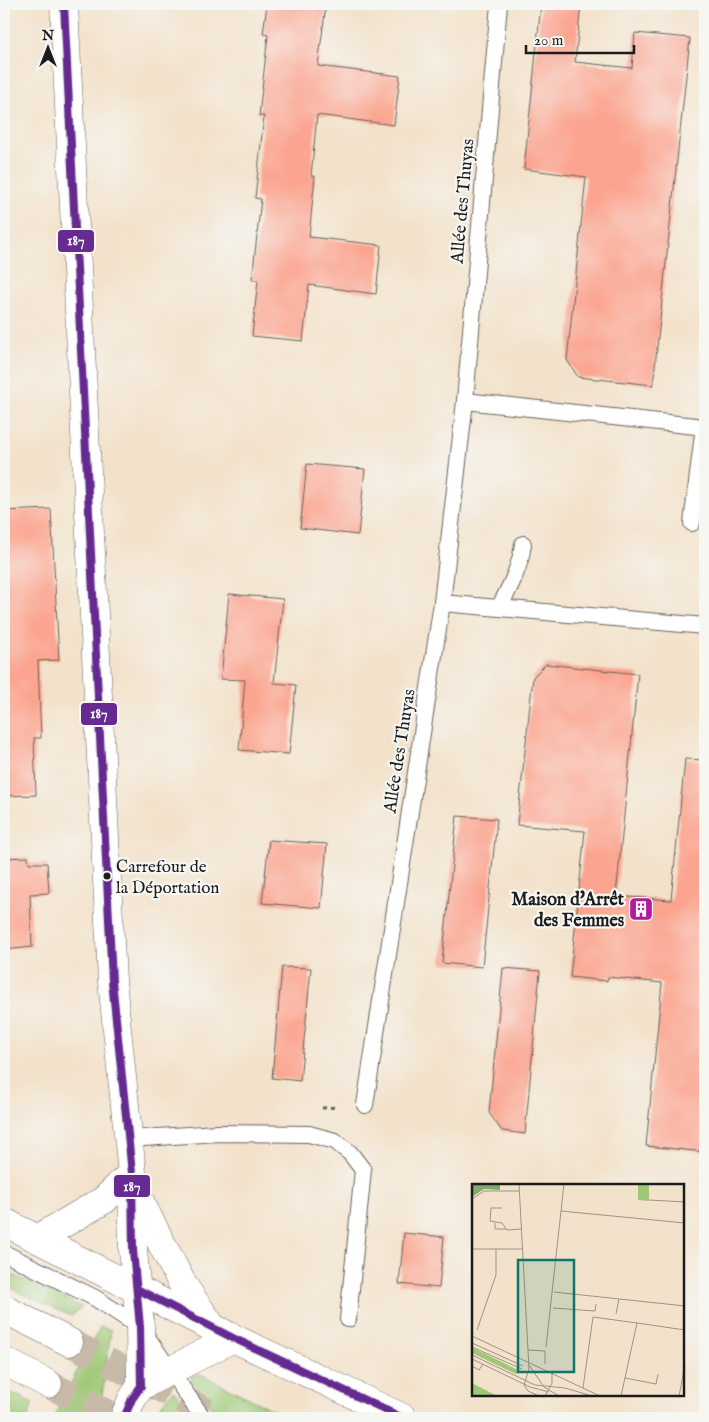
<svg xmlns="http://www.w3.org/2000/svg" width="709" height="1422" viewBox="0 0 709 1422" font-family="'IM FELL English',serif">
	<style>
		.green { fill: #9fc874; stroke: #5e7248 }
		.building { fill: #fba48f }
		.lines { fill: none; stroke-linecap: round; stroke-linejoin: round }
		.motorway-tunnel { stroke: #c8baa8; stroke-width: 28; stroke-dasharray: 28 14; stroke-linecap: butt }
		.service-casing { stroke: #676159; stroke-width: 18 }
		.secondary-casing { stroke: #676159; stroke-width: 29 }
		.primary-casing { stroke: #676159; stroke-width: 29 }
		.motorway-casing { stroke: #676159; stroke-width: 29 }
		.path { stroke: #676159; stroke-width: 3; stroke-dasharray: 4 4; stroke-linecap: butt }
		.service { stroke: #fff; stroke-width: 16 }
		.secondary { stroke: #fff; stroke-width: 28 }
		.primary { stroke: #fff; stroke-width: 28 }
		.motorway { stroke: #fff; stroke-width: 28 }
		.bus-1-casing { stroke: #f6f6f2; stroke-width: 11 }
		.bus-1 { stroke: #652b91; stroke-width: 8 }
		.bus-dot { fill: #1c1c1c; stroke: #f6f6f2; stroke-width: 2 }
		.labels { text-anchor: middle; stroke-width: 4.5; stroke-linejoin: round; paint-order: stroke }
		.bus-label { font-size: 17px; fill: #1c1c1c; stroke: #f6f6f2; text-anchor: start }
		.street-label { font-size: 18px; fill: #1c1c1c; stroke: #f6f6f2 }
		.poi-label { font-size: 18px; font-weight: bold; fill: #1c1c1c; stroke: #f6f6f2; text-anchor: end }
		.inset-road { fill: none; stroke: #9d9385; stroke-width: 1 }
		.view { fill: #0f766e; fill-opacity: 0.15; stroke: #0f766e; stroke-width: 2.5 }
		.inset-edge { fill: none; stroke: #1c1c1c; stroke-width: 2.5 }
		.line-badge { stroke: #f6f6f2; stroke-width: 2 }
		.badge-label { font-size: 14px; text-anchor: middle; font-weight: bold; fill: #fff }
	</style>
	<rect width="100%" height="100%" fill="#f6f6f2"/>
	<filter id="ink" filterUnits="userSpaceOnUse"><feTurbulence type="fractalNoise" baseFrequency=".02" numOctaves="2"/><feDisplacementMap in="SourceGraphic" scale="10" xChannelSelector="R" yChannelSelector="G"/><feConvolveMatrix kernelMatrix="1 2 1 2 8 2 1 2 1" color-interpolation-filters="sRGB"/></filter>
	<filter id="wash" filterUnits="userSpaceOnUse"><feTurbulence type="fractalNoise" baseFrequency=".0096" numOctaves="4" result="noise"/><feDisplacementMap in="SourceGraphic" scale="20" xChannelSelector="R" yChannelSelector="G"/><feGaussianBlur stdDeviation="1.12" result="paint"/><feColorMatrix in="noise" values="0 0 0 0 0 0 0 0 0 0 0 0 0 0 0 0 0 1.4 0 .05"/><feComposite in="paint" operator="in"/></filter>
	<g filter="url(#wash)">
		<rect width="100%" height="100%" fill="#f3e2cb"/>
		<g class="green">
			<path d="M4,1271L82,1307L71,1316L4,1285Z"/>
			<path d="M100,1327L111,1330L101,1403L97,1418H53Z"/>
			<path d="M200,1374L289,1418H218L190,1377Z"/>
			<path d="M4,1389L33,1403L28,1418H4Z"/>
			<path d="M174,1390L193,1418H153L158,1409Z"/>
		</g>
		<g id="blocks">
			<g class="building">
				<path d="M267,4H326L318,66L400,76L394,125L317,115L311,176H315L309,237L381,245L376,294L309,285L303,341L252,336L258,280H252L261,199L255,198L264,116H259L268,35L263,34Z"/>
				<path d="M541,4H581L575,62L632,68L635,33L690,38L653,385L578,377L567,360L586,177L524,169Z"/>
				<path d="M307,464L365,469L358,535L300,528Z"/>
				<path d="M51,509L59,660L38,661L41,738H34L36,795L4,796V511Z"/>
				<path d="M229,594L283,599L274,683L296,685L289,754L239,750L245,680L221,679Z"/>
				<path d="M546,664L638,674L616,896L671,900L685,759L705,760V1152L646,1146L662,983L608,977L607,981L570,977L585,831L517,825L533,677Z"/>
				<path d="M457,816L497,819L482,967L442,963Z"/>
				<path d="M269,840L327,844L321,908L262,903Z"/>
				<path d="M28,857L29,863H47L49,893L30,894L32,947L4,950V858Z"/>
				<path d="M282,967L311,968L300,1081L272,1078Z"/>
				<path d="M503,968L540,971L525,1134L502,1131L489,1113Z"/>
				<path d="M404,1233L444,1237L439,1288L399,1284Z"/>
			</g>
		</g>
	</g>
	<g filter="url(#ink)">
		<use href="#blocks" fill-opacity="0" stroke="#676159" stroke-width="1"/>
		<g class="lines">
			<g class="motorway-tunnel">
				<path d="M69,1342L219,1418"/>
				<path d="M48,1384L116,1418"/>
			</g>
			<defs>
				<g id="service">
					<path d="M465,401L705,427"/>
					<path d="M692,523L704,426"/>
					<path d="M442,603L705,626"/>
					<path d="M499,608C510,587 520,568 523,544"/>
					<path d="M365,1105L442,603L465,401L499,4"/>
					<path d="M129,1139L217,1133L309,1134L335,1141L350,1153L363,1170L348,1319"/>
					<path d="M4,1253L95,1298L140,1327L203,1418"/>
				</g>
				<g id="secondary">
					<path d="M64,4L112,981L132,1173L133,1250L140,1327L141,1386L132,1399L124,1418"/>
					<path d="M135,1192L183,1285L212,1327"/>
					<path d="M37,1239L104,1200L132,1173"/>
					<path d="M141,1386L233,1338"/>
				</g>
				<path id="primary" d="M4,1222L233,1338L403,1418"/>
				<g id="motorway">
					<path d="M4,1309L69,1342"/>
					<path d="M4,1361L48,1384"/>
				</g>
			</defs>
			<use href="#service" class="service-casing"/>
			<use href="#secondary" class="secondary-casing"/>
			<use href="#primary" class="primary-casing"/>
			<use href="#motorway" class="motorway-casing"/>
			<path class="path" d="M322,1108L338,1107"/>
			<use href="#service" class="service"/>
			<use href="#secondary" class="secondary"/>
			<use href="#primary" class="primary"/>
			<use href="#motorway" class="motorway"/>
			<defs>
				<g id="bus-1">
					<path d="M64,4L112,981L132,1173L133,1250L140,1327L141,1386L132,1399L124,1418"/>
					<path d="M137,1289L233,1338L403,1418"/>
				</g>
			</defs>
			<use href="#bus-1" class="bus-1-casing"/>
			<use href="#bus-1" class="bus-1"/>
		</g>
	</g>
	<defs>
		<symbol id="building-square" viewBox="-11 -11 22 22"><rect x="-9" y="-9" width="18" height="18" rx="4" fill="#b5179e" stroke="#f6f6f2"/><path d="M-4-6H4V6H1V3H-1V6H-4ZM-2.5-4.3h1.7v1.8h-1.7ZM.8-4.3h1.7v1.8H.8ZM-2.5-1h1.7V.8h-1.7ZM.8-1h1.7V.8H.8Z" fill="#fff"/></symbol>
	</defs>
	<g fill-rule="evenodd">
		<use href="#building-square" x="627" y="895" width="28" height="28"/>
	</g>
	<circle class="bus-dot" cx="107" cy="876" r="4.5"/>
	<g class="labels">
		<g class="bus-label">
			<text x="116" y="872">Carrefour de<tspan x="116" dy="21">la Déportation</tspan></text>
		</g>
		<g class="street-label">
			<text transform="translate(462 201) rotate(-85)" y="6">Allée des Thuyas</text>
			<text transform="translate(399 751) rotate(-81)" y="6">Allée des Thuyas</text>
		</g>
		<g class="poi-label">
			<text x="624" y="905">Maison d'Arrêt<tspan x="624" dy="21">des Femmes</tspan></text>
		</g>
	</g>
	<g transform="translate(472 1184)">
		<rect width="212" height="212" fill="#f3e2cb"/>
		<path d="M166,0H177V17L166,16ZM1,164L48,187V188L44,190L0,169ZM0,199L25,212H0Z" fill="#9fc874"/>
		<path d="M0,0H28V6L12,5L0,13Z" fill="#7fac66"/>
		<path class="inset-road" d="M47,0L57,185L52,201L56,207L67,212M0,15L12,7H47M177,16L213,18M30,24H19L18,37L30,39L35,46L49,45M89,27L213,39M23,39V45H34M0,65H50M82,108L213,122M81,124L123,127L124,120M144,130L147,115M5,146L24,91V65M0,152L128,212M0,159L51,182M0,163L50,185M74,163L92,0M56,166L73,167V180M0,171L63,201L93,204L120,212M0,175L58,203L77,208M57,181L72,203L87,212M0,182L7,186L11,180M153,194L184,200L186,190M111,204L121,133L165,139M73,212L80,199V189M149,212L165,139L213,146M207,212L213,181"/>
		<path class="view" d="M46,76H102V188H46Z"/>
		<rect width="212" height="212" class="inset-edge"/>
	</g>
	<g class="line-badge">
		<rect x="57" y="229" width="38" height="24" rx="5" fill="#652b91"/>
		<rect x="80" y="702" width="38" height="24" rx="5" fill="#652b91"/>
		<rect x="113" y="1174" width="38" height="24" rx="5" fill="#652b91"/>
	</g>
	<g class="badge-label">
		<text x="76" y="245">187</text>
		<text x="99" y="718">187</text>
		<text x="132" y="1191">187</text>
	</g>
	<rect width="709" height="1422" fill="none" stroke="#f6f6f2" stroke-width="20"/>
	<g transform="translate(48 48)" stroke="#f6f6f2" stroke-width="4" paint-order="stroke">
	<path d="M0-4L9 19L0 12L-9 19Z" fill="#1c1c1c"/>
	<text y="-8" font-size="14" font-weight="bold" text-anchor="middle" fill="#1c1c1c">N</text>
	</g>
	<path d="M526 45v8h108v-8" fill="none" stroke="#1c1c1c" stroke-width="2.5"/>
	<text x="534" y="45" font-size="15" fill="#1c1c1c" stroke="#f6f6f2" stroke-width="4" paint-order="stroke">20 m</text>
</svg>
